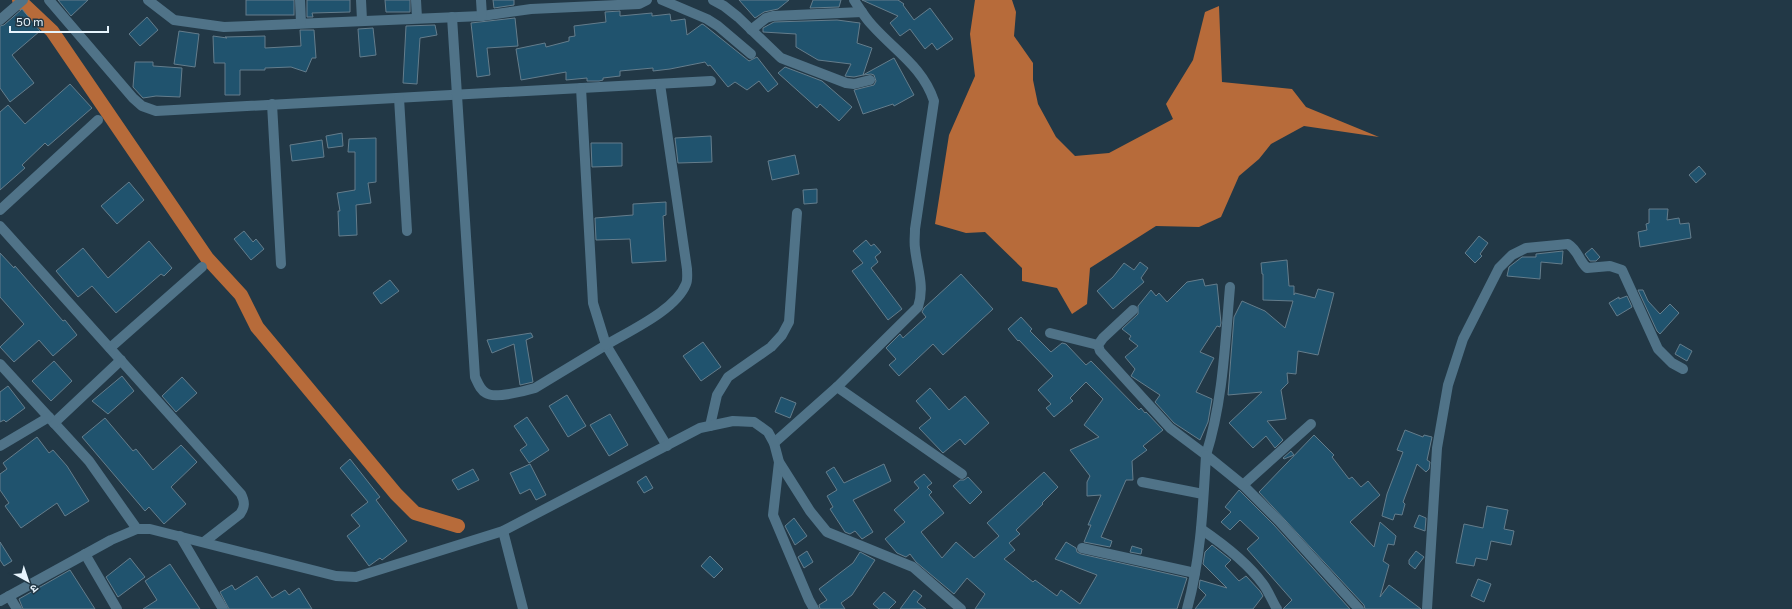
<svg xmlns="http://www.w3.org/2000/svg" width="1792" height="609" viewBox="0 0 1792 609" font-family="Commissioner,'Noto Sans Devanagari',sans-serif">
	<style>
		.water { fill: #b76b3a }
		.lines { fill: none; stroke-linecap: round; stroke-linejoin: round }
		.canal { stroke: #b76b3a; stroke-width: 14 }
		.building { fill: #20536e; stroke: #647d8c }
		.minor { stroke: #507388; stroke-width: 10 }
	</style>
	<rect width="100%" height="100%" fill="#223846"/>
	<path class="water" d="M975,0H1012L1016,12L1014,36L1033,63V80L1038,104L1056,137L1075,156L1109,153L1173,119L1166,104L1193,60L1205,12L1219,6L1222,82L1292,89L1306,107L1379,137L1304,126L1271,144L1259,159L1239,176L1221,217L1199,227L1156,226L1090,268L1087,304L1072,314L1057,288L1022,281V268L985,232L966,233L935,224L949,135L975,76L970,34Z"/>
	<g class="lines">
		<path class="canal" d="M19,0L52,31L207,258L241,295L257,327L396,494L415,513L458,526"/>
	</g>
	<g class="building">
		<path d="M58,0H88L71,16Z"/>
		<rect x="246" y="0" width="48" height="15"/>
		<path d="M307,0H350V12L312,13L313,17H307Z"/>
		<path d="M385,0H410V12H386Z"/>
		<path d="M493,0H514V5L494,8Z"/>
		<path d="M739,0H789L778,9L764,12L755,18Z"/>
		<path d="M813,0H841L839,7L810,8Z"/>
		<path d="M862,0H898L904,4L903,5L914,20L930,8L953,39L937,50L932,43L925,49L910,29L900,36L890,23L898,16Z"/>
		<path d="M22,9L40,31L12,55L34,83L10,102L0,88V26L4,25Z"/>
		<path d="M620,11V16L652,13V16L670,14L671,21L685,19L687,35L702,24L704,25L749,61L757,57L778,84L768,92L759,81L747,90L735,82L728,87L710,65L708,66L705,62L670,69L653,71V68L620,71V76L603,78V80L599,81H587V78L566,80V72L521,80L516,49L545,43L546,47L569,41V37L575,36L574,26L606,22L605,12Z"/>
		<path d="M147,17L158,30L140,46L129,34Z"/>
		<path d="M515,18L518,46L487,48L490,75L477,77L471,23Z"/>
		<path d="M837,20L860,23L857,43L872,48L863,75L854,77L845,76L851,64L818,60L796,47V34L763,32V28L774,22Z"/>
		<path d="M435,25L437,35L420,38L417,84L403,83L406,26Z"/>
		<path d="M373,28L376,55L360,57L358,29Z"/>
		<path d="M300,30H314L316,58H312L306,72L291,67L265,68V70H240V95H225V63H214L213,36L227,38L225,37L265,36V48L301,46Z"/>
		<path d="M179,31L199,34L195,67L174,64Z"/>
		<path d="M894,58L914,95L894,106L893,104L863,114L854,90L874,85L876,81L874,75L871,74L863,75Z"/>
		<path d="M135,62H153V66L182,68L180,97L156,96L143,98L133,87Z"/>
		<path d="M785,67L822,81L852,107L839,121L820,104L817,108L778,73Z"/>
		<path d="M70,84L92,108L48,146L45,143L22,165L25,168L0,190V112L8,105L25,124Z"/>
		<path d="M342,133L343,146L328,148L326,136Z"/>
		<path d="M711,136L712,162L678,163L675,138Z"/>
		<path d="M376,138V182L368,183L371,203L356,205L357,235L339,236L338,211H340L337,193L355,190V152H348L349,139Z"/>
		<path d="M322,140L324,157L292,161L290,145Z"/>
		<path d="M591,143H622V166L592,167Z"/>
		<path d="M795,155L799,174L772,180L768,161Z"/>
		<path d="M1699,166L1706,174L1696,183L1689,175Z"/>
		<path d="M129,182L144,200L117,224L101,206Z"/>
		<path d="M817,189V203L804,204L803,190Z"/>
		<path d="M666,202V215L663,216L666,261L632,263L630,239L596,240L595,218L633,215V204Z"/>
		<path d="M1649,209H1668L1667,220L1679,218L1680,224L1689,223L1691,238L1640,247L1638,232L1647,230L1646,224L1649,223Z"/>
		<path d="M244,231L253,242L256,239L264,249L251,260L234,239Z"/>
		<path d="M1479,236L1488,243L1480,254L1482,256L1475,263L1465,253Z"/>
		<path d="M866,240L871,246L874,244L881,252L875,257L878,262L871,268L902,309L888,320L852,271L863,263L853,251Z"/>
		<path d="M149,241L172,268L164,276L161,274L116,313L92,286L78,297L56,271L83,248L108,278Z"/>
		<path d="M1592,248L1600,257L1596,261H1590L1585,254Z"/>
		<path d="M1563,251L1562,264L1541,262L1540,279L1507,276L1509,267L1522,257H1536V254Z"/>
		<path d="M0,253L14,268L15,266L63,321L65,320L77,335L53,356L39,340L14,362L0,347L24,324L0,297Z"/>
		<path d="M1287,260L1289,286H1294V295L1295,293L1315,298L1318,289L1334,293L1318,355L1298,351L1296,374L1287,373L1288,383L1281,390L1286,419L1267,421L1283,440L1275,448L1266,436L1253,448L1229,423L1262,392L1228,395L1234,317L1242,301L1265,311L1285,328L1293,301L1263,300V274H1262L1261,263Z"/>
		<path d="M1140,262L1148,268L1141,278L1144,282L1113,309L1097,291L1113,277L1124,263L1134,270Z"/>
		<path d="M961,274L993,309L943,355L933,344L899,376L889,365L896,359L886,348L900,334L903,338L926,317L922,312L924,308Z"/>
		<path d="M1203,279L1205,286L1217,284L1221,323L1220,327L1217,326L1200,352L1214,358L1196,392L1212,399L1208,422L1200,440L1174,423L1155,402L1160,395L1131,376L1135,369L1125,357L1138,346L1129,339L1131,336L1122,329L1138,314V306L1151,290L1156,296L1159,293L1167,302L1187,282Z"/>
		<path d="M390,280L399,291L381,304L373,293Z"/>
		<path d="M1638,290H1643L1648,301L1660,314L1670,304L1679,313L1660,334L1657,331Z"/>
		<path d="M1627,296L1632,307L1617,316L1609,303L1619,297V299Z"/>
		<path d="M1021,317L1032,329L1030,331L1051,352L1062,343L1066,344L1086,365L1091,361L1139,410L1141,408L1145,413L1146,412L1163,430L1143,446L1147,450L1132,461L1133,480H1126L1101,537L1112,541L1110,547L1084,542L1091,525H1088L1101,495L1087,496V482L1090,476L1070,450L1099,437L1084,425L1103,399L1086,382L1070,398L1073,401L1054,417L1046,408L1051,404L1038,390L1053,376L1019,340L1018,341L1008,329Z"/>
		<path d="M531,333L533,337L526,340L533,382L520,385L514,344L492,353L487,340Z"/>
		<path d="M703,342L721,367L701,381L683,356Z"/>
		<path d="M1680,344L1692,351L1687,361L1675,354Z"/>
		<path d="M54,361L72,381L51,401L32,381Z"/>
		<path d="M122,376L134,391L108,414L92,401Z"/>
		<path d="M182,377L197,393L176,412L162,396Z"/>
		<path d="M8,386L25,408L6,422L4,420L0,422V392Z"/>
		<path d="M930,388L949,410L965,396L989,423L965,445L960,439L943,453L919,428L931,418L916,401Z"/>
		<path d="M567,395L586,426L568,437L549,406Z"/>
		<path d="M781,397L796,403L790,418L775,412Z"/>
		<path d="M610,414L628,445L609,456L590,425Z"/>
		<path d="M527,417L549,450L529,463L520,450L527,445L514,426Z"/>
		<path d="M105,418L133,451L136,449L153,470L181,445L197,462L171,487L186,504L164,524L149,507L145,511L82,437Z"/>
		<path d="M1405,430L1423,437L1424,435L1432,437L1427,460L1430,462L1429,469L1426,472L1417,464L1403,502L1405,504L1402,515L1395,514L1393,520L1382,516L1387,494L1403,452L1397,450Z"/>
		<path d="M1314,435L1334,455L1332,457L1349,479L1352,477L1361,487L1368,481L1380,495L1350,522L1374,547L1380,522L1396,536L1394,545L1388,544L1383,561L1389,565L1380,597L1389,585L1421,609H1365L1364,605L1259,492Z"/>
		<path d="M37,437L49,453L53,450L67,466L89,501L65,516L57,503L21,528L5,506L9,503L0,490V474L7,469L3,463Z"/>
		<path d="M1291,451L1294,455L1284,459L1283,458Z"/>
		<path d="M350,459L380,497L376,500L407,541L382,560L380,558L369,566L347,536L360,526L351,515L368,502L340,468Z"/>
		<path d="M530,464L546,495L536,500L530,489L520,494L510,473Z"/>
		<path d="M884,464L891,481L853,500L873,532L862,539L855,531L850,534L845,532L830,509L833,507L827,496L837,490L826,472L834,467L844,483Z"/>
		<path d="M473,469L479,480L458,490L452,480Z"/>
		<path d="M1044,472L1058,487L1042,503L1043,504L1016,530L1020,534L1009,543L1015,550L1004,559L1033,582L1035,580L1057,596L1061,590L1080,604L1097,575L1055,559L1066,542L1076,548L1077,552L1081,554L1187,578L1177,609H975L985,594L967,578L954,594L916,562L910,554L906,557L897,553L885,539L905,522L894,510L919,488L914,482L924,474L932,483L927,487L932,492L929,495L944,513L921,532L942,558L956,542L974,558L999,536L987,523Z"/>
		<path d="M646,476L653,488L644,493L637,482Z"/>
		<path d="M968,477L982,492L970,504L953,486L960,480H964Z"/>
		<path d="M1239,490L1274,525L1350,609H1283L1292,600L1247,549L1259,538L1240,520L1230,530L1221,522L1231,512L1225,507Z"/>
		<path d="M1487,506L1508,510L1504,529L1514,531L1511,545L1491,541L1487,560L1476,558L1474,566L1456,563L1464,524L1483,528Z"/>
		<path d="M1419,515L1426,518L1425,531L1414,527Z"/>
		<path d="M794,518L807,536L795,545L785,526Z"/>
		<path d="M0,542L12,561L4,566L0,560Z"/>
		<path d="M1212,545L1231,560L1225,566L1239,581L1246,576L1260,591L1263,596L1253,609H1195L1206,595L1199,588L1200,580L1227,588L1203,564L1205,552Z"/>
		<path d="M1132,546L1142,549L1141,554L1130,552Z"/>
		<path d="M807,551L813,562L804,568L798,557Z"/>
		<path d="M1416,551L1424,557L1415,569L1409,564V560Z"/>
		<path d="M860,552L875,560L852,595L841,603L845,609H820L819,605L827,600L819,589L853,563Z"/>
		<path d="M710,556L723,569L714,578L701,566Z"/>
		<path d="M130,558L145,577L118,597L106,577Z"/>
		<path d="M170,564L200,609H143L157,600L145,581Z"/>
		<path d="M70,570L95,609H23L19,599Z"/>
		<path d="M257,576L272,598L285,590L289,595L299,588L312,609H229L220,592L232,585L235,590Z"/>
		<path d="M1478,579L1491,584L1484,602L1471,596Z"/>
		<path d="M914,590L922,596L917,602L926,609H900Z"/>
		<path d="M884,592L896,602L889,609H879L873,604Z"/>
	</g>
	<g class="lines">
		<g class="minor">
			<path d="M49,0L133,98L142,106L156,111L711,81"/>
			<path d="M148,0L174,20L224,27L482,16L531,9L639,4L647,0"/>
			<path d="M300,0L301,23"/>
			<path d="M361,0L362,20"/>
			<path d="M416,0L417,18"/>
			<path d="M481,0L482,16"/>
			<path d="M662,0L707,19L718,26L751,54"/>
			<path d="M713,0L724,6L738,17L781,58L846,83L854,84L870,80"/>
			<path d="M452,17L475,377C478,383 480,390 486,393C494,399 525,391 535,388L606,345L667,446"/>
			<path d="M0,20L23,0"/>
			<path d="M751,30L766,18L773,16L862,12"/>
			<path d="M581,88L593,303L606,345C629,331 676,310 686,284C688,280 687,273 687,269L660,84"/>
			<path d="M399,98L407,231"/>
			<path d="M272,104L281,264"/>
			<path d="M0,210L98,120"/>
			<path d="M0,226L241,494C245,502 245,507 240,514L204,542"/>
			<path d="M1133,310L1103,338L1098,345L1100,351L1170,428L1206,455C1223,401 1225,344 1230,287"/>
			<path d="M1050,333L1098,345"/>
			<path d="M110,348L202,267"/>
			<path d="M0,364L89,461L137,529"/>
			<path d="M837,387L962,474"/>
			<path d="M54,423L121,360"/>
			<path d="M710,426L717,395L728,377L771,347L782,335L789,322L797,213"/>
			<path d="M774,443L837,387L918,307C925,286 917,269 915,248C914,242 915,236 915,229L934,101C923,67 895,51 872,25C865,18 860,9 854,0"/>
			<path d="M0,446L49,417"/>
			<path d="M779,462L773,515L809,600L814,609"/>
			<path d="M1142,482L1203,494"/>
			<path d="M1243,485L1311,424"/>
			<path d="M1201,529C1223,544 1247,562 1263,584C1269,592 1272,601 1277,609"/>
			<path d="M503,531L523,609"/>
			<path d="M180,536L223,609"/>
			<path d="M1082,548L1195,573"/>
			<path d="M85,554L117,609"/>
			<path d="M9,596L17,609"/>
			<path d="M0,601L111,540L137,529H150L336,576L356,577L503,531L700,428L733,421L754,422L768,432L774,443L779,462L810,511L827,532L913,567L961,609"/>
			<path d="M1187,609C1201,559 1203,506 1206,455L1243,485L1279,521L1359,609"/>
			<path d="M1427,609L1437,448L1448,385L1463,339L1499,268L1512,255L1526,248L1568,244C1578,250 1579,261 1587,268L1610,266L1622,270L1658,349L1672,363L1683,369"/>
		</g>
	</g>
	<g transform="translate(28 581) rotate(140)" stroke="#223846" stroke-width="3" paint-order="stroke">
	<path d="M0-3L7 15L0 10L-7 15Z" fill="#e7f4fd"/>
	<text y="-6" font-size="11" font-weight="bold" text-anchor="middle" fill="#e7f4fd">उ</text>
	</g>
	<path d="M10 26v6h98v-6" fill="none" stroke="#e7f4fd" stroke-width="2"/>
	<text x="16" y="26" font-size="12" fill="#e7f4fd" stroke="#223846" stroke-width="3" paint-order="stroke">50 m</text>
</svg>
